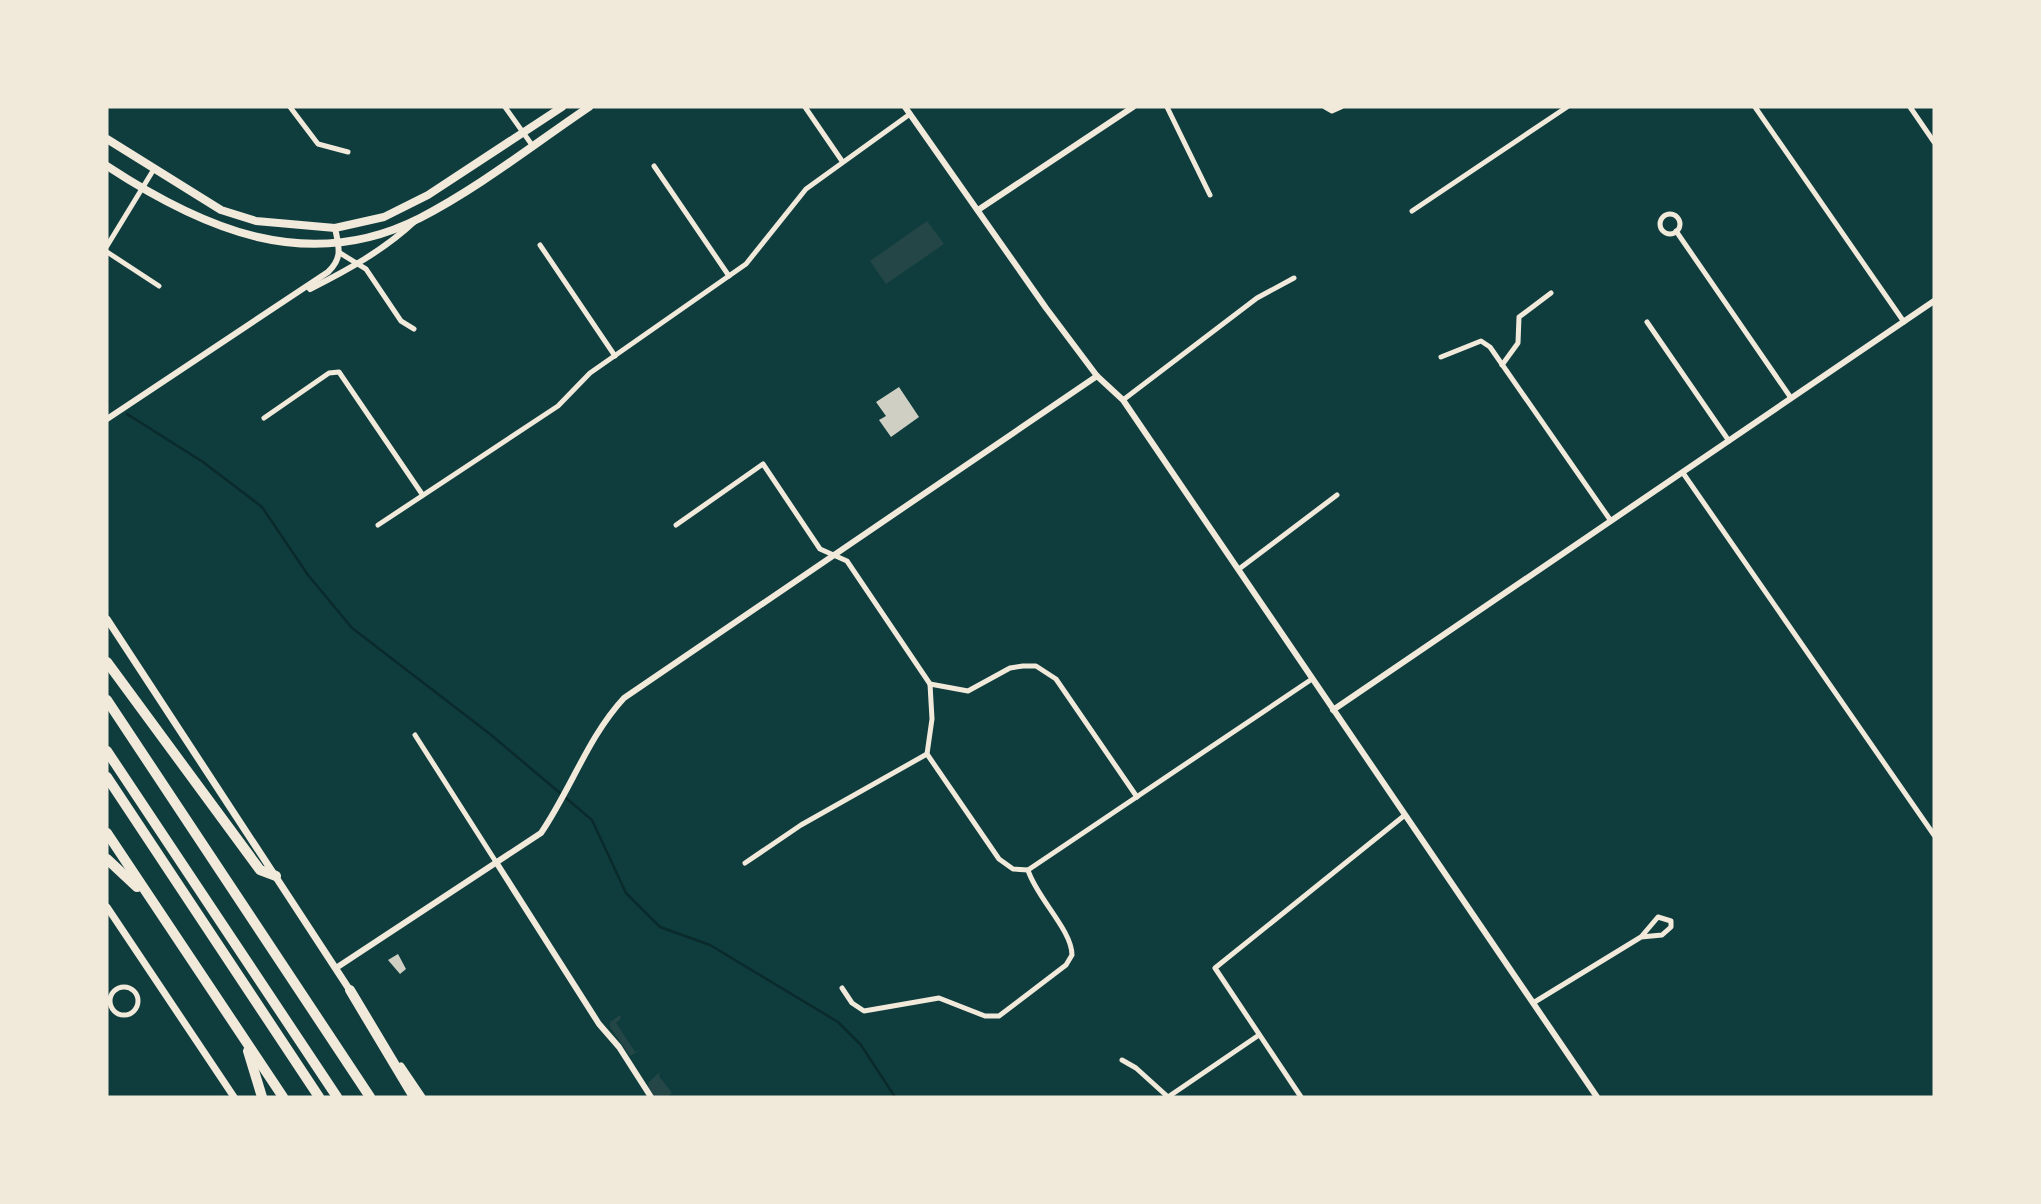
<svg xmlns="http://www.w3.org/2000/svg" width="2041" height="1204" viewBox="0 0 2041 1204" font-family="'DM Sans',sans-serif">
	<style>
		.green { fill: #244646 }
		.lines { fill: none; stroke-linecap: round; stroke-linejoin: round }
		.stream { stroke: #0a2a2b; stroke-width: 2.5 }
		.building { fill: #cfcfc3 }
		.minor { stroke: #f1e9da; stroke-width: 5 }
		.tertiary { stroke: #f1e9da; stroke-width: 6 }
		.secondary { stroke: #f1e9da; stroke-width: 7 }
		.primary { stroke: #f1e9da; stroke-width: 8 }
		.motorway { stroke: #f1e9da; stroke-width: 10 }
	</style>
	<rect width="100%" height="100%" fill="#0f3d3e"/>
	<g class="green">
		<path d="M927,221L944,244L886,284L870,261Z"/>
		<path d="M620,1015L621,1018L616,1023L635,1052L642,1049L630,1056L610,1027V1022Z"/>
		<path d="M660,1072L659,1076L672,1093L667,1097H655L648,1087L649,1082Z"/>
	</g>
	<g class="lines">
		<g class="stream">
			<path d="M107,400L108,401"/>
			<path d="M127,414L203,462L262,507L308,575L352,628L490,734L592,820L626,893L660,927L710,945L838,1022L861,1045L895,1097"/>
		</g>
	</g>
	<g class="building">
		<path d="M899,387L919,417L891,437L879,420L886,416L876,402Z"/>
		<path d="M398,954L406,969L400,974L388,960Z"/>
	</g>
	<g class="lines">
		<g class="minor">
			<path d="M290,107L318,144L348,152"/>
			<path d="M505,107L532,145"/>
			<path d="M805,107L842,161"/>
			<path d="M1167,107L1210,195"/>
			<path d="M1325,107L1332,111L1341,107"/>
			<path d="M1755,107L1904,322"/>
			<path d="M1910,107L1934,142"/>
			<path d="M654,166L729,276"/>
			<path d="M1412,211L1567,107"/>
			<circle cx="1670" cy="224" r="10"/>
			<path d="M1676,231L1791,398"/>
			<path d="M540,245L615,356"/>
			<path d="M107,246L154,169"/>
			<path d="M107,252L159,286"/>
			<path d="M340,253L366,269L401,321L414,329"/>
			<path d="M1647,322L1729,441"/>
			<path d="M1441,357L1481,341L1490,347L1611,521"/>
			<path d="M1502,365L1518,343L1519,317L1551,293"/>
			<path d="M1123,400L1257,298L1294,278"/>
			<path d="M264,418L329,373L339,372L422,494"/>
			<path d="M1683,473L1934,835"/>
			<path d="M378,525L558,406L590,373L746,264L806,189L910,114"/>
			<path d="M676,525L763,464L820,549L847,561L930,684L968,691L1010,668L1023,666H1036L1056,679L1137,797"/>
			<path d="M1239,569L1337,495"/>
			<path d="M930,684L932,719L927,754L999,859L1013,869L1028,870L1312,679"/>
			<path d="M415,735L496,862"/>
			<path d="M745,863L801,825L927,754"/>
			<circle cx="124" cy="1001" r="14"/>
			<path d="M842,988L852,1003L864,1011L939,998L985,1016H999L1066,965L1072,955C1072,930 1036,897 1028,870"/>
			<path d="M1533,1003L1641,937L1662,935L1671,927V921L1658,917L1641,937"/>
			<path d="M1122,1060L1136,1068L1168,1097"/>
			<path d="M1168,1097L1259,1035"/>
			<path d="M1301,1097L1215,968L1405,815"/>
		</g>
		<g class="tertiary">
			<path d="M905,107L1046,308L1097,376L1123,400L1597,1097"/>
			<path d="M978,210L1133,107"/>
			<path d="M310,289C348,270 384,250 415,221"/>
			<path d="M107,419L328,272C343,258 339,247 335,228"/>
			<path d="M1333,710L1934,301"/>
			<path d="M496,862L599,1024L619,1047L651,1097"/>
			<path d="M336,968L541,833C571,789 588,737 624,698L1097,376"/>
		</g>
		<g class="secondary">
			<path d="M107,619L351,992"/>
			<path d="M107,907L234,1097"/>
			<path d="M401,1066L422,1097"/>
		</g>
		<g class="primary">
			<path d="M107,139L221,210L256,221L335,228L384,217L428,195L562,107"/>
			<path d="M107,166C203,229 308,275 420,218C480,187 534,144 589,107"/>
		</g>
		<g class="motorway">
			<path d="M107,662L260,870L276,876"/>
			<path d="M107,700L370,1097"/>
			<path d="M107,751L337,1097"/>
			<path d="M107,777L319,1097"/>
			<path d="M107,833L283,1097"/>
			<path d="M107,859L137,887"/>
			<path d="M350,990L414,1097"/>
			<path d="M248,1051L262,1097"/>
		</g>
	</g>
	<rect width="2041" height="1204" fill="none" stroke="#f1e9da" stroke-width="217"/>
</svg>
